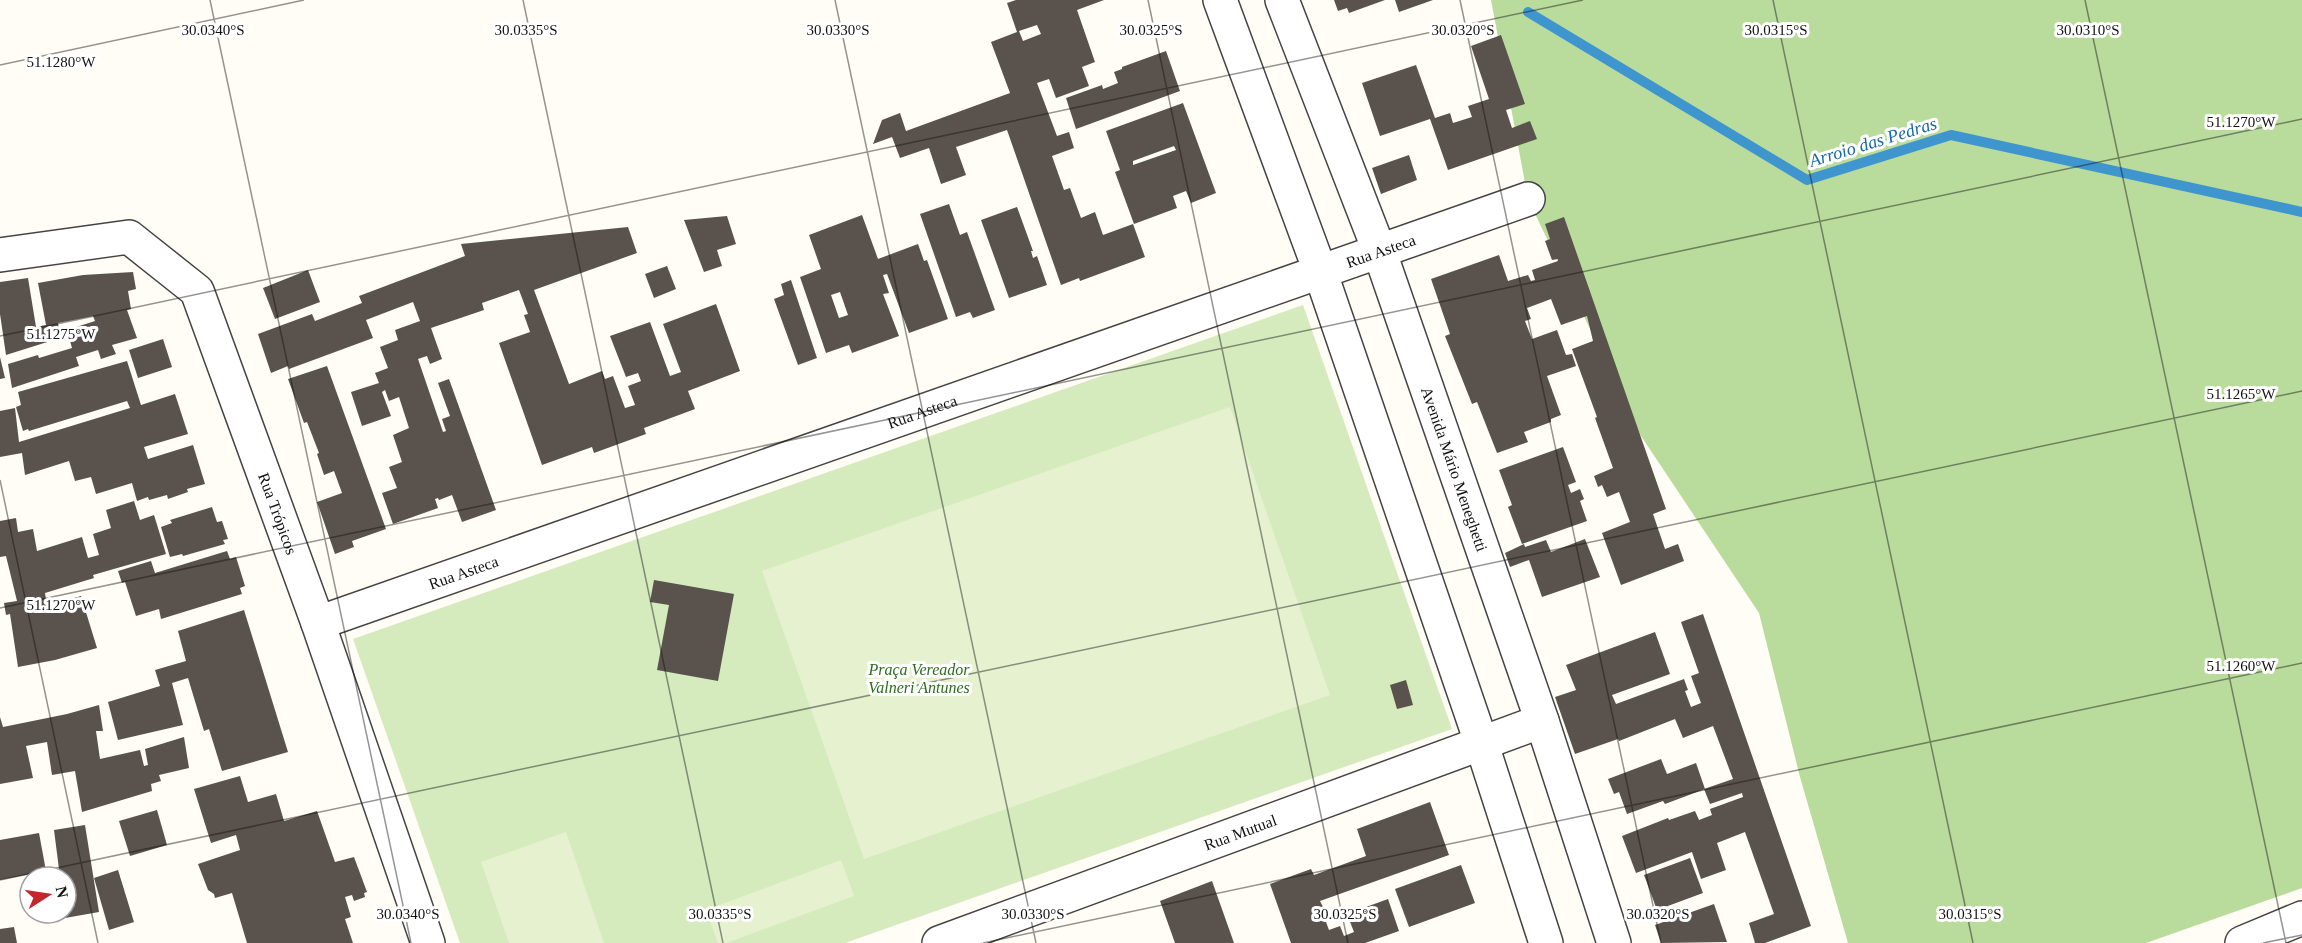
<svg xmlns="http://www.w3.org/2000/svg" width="2302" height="943" viewBox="0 0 2302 943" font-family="Georgia,serif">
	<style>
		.green { fill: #d5ebbd }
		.forest { fill: #b9dc9c }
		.pitch { fill: #e6f2cf }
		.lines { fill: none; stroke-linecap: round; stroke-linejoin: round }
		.stream { stroke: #3f96cf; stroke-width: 10 }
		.building { fill: #5a524d; fill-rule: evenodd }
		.minor-casing { stroke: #444; stroke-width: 36 }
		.minor { stroke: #fff; stroke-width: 33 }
		.ticks { fill: none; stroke: #111; stroke-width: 1.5; stroke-opacity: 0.45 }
		.labels { text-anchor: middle; stroke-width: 6; stroke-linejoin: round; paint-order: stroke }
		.street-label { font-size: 16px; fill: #111; stroke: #fff }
		.park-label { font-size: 16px; font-style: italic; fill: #2f6b1f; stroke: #fff }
		.water-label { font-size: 18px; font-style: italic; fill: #1768a6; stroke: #fff }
		.ticks-label { font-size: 15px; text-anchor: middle; fill: #111; stroke: #fff; stroke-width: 6; stroke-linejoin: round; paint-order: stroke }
	</style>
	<rect width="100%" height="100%" fill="#fffdf5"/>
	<path class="green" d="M1303,305L1452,729L845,943H460L353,639Z"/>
	<path class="forest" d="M1491,0H2302V888L2146,943H1848L1800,777L1759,613L1641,436L1528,199Z"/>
	<g class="pitch">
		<path d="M1230,407L1330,695L864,859L762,571Z"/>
		<path d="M566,832L604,943H509L481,862Z"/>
		<path d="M841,860L854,896L726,943H718L706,910Z"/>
	</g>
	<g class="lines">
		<path class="stream" d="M1528,12L1807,180L1951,135L2302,212"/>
	</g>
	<g class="building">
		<path d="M1016,0H1104L1077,10L1095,62L1082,67L1089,86L1056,98L1049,79L1037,83L1057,136L1069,132L1074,148L1052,156L1064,190L1070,188L1081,218L1095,212L1103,235L1133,224L1145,257L1080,281L1079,278L1061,285L1007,130L956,147L966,175L941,184L929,148L900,158L892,137L873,144L882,120L900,113L906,131L1010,93L991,42L1017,32L1007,3ZM1037,25L1041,34L1023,41L1019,31Z"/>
		<path d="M1334,0H1385L1349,13L1347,8L1338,11Z"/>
		<path d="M1395,0H1433L1399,12Z"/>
		<path d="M1501,35L1525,104L1506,110L1512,128L1530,121L1537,139L1448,170L1430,119L1380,136L1362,83L1416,65L1435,118L1450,113L1453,123L1472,117L1468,106L1489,99L1471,46Z"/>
		<path d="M1166,51L1180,91L1076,129L1066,98L1102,85L1103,89L1118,83L1114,72L1122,69V67Z"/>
		<path d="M1183,103L1216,193L1191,203L1186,191L1173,196L1177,208L1134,224L1115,172L1120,170L1106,131ZM1174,146L1176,150L1133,165V161Z"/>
		<path d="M1409,155L1417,180L1381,194L1372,168Z"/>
		<path d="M949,204L960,235L967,232L995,310L973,318L970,312L956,317L920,214Z"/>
		<path d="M1017,207L1033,251H1031L1033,258L1037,256L1047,285L1009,298L981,220Z"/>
		<path d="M862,215L878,259L918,244L924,261L927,260L948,319L909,333L887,274L883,275L889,293L883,294L899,336L852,353L849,345L826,353L800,277L821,269L809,235ZM840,292L848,315L839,318L831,295Z"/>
		<path d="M727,216L736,244L717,250L722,266L704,272L684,220Z"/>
		<path d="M1564,217L1666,509L1653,514L1665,549L1678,544L1684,561L1621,585L1602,533L1630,522L1619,492L1607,497L1602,485L1598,487L1594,476L1613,468L1595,418L1597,417L1572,349L1593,341L1587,316L1561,325L1551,299L1527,308L1531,319L1525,321L1532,339L1557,330L1566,355L1572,354L1576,366L1547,376L1561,415L1551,419V422L1524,432L1528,442L1497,453L1477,402L1472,404L1445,336L1450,334L1431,279L1499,255L1508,281L1528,275L1531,281L1535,280L1532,270L1558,261V259L1552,260L1545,241L1550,239L1545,224Z"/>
		<path d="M628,227L637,253L534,290L569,384L602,371L605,379L613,376L625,408L635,405L628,386L641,381L638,373L626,377L610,336L650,322L670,376L681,372L663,324L716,304L740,371L688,391L695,409L644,428L646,434L594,453L592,447L542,465L499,343L530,332L524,315L528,314L519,290L482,303L484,310L431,328L442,359L430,364L427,356L418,359L443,432L446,431L442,419L450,416L438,383L449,379L496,510L462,522L452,495L439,500L438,498L435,499L438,508L393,524L382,493L397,488L389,467L402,462L393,435L409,428L399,397L389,401L385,390L382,392L391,416L362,426L351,392L379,383L375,373L388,368L380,347L398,340L395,330L420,321L413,302L366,320L373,338L289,369L288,366L271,373L258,334L312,314L315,321L362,303L359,296L465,256L461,244Z"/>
		<path d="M667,266L676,289L654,298L645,274Z"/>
		<path d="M308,270L320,302L275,319L263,288Z"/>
		<path d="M133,272L136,289L128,291L131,309L127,310L137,338L112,345L116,354L101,359L98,350L76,357L79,366L12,388L8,364L38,355L39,358L72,348L67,330L95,321L93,316L58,323L60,338L6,355L0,314V282L28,278L36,327L46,325L38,283L83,275Z"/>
		<path d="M791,280L817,358L798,365L774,299L784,295L781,284Z"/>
		<path d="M163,339L172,367L138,378L129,350Z"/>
		<path d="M0,357L5,378L0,379Z"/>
		<path d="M127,361L141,405L175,394L188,434L144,447L148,459L193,445L205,484L187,489L188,492L168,499L167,495L149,500L148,497L137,501L132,483L96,494L91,477L75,481L69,461L25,475L22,453L0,457V411L15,408L19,442L130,408L127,401L29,431L28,429L23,431L16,407L21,405L18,392Z"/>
		<path d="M327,366L386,529L352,541L354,547L335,554L317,502L342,493L334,471L324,475L317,454L319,453L307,422L304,423L288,379Z"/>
		<path d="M1563,447L1576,482L1568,485L1571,493L1580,489L1584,499L1580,501L1587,521L1522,544L1508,507L1512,505L1499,470Z"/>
		<path d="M134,501L140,520L154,515L166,554L93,575L94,578L45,593L47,606L81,596L97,648L55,660L18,667L10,614L6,615L4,603L17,601L6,556L0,557V521L16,518L18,532L33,529L37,551L82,537L88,558L99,555L93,534L111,528L106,510Z"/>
		<path d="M212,507L217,522L222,521L228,539L223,540L225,544L183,556L182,554L170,557L161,527L172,523L170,520Z"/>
		<path d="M1585,539L1600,577L1542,597L1529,560L1510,567L1505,553L1524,544L1525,547L1546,540L1551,552Z"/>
		<path d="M227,551L230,559L236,557L245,586L240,588L242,594L161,619L159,609L136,616L125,582L122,583L118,571L151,561L155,573Z"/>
		<path d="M654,580L734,594L718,681L657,670L669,605L650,602Z"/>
		<path d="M244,610L288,752L222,771L209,729L204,731L188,678L172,683L183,725L118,740L108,702L160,686L155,670L186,661L178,631Z"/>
		<path d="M1703,614L1811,926L1765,943H1755L1749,923L1774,914L1745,832L1717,843L1726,870L1701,879L1692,852L1636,873L1622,836L1668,818L1669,820L1695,811L1699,820L1712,815L1710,809L1743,797L1742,793L1710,804L1704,789L1733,779L1713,726L1683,738L1675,719L1619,741L1618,739L1575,754L1555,697L1576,690L1566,665L1655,632L1670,674L1612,695L1616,704L1684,679L1688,690L1685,691L1691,707L1701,703L1691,676L1699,673L1681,622Z"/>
		<path d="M1406,680L1413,705L1397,709L1390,685Z"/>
		<path d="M99,705L103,731H96L100,759L140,750L144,766L148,765L145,749L184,737L189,768L159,775L161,781L151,784L152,791L82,812L75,771L52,775L47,742L26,746L33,778L0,784V717L3,727L67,714Z"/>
		<path d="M1661,759L1667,774L1696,763L1705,789L1665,804L1663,801L1627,814L1619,792L1614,794L1608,779Z"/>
		<path d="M240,776L248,802L276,794L284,821L317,811L335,862L354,857L367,892L364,893L365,897L354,901L352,895L345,897L351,917L345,919L353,943H247L232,893L215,898L214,894L208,890L198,864L240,850L236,835L211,843L194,789Z"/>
		<path d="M1430,802L1449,855L1320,901L1326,913L1323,914L1329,930L1340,926L1344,936L1354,932L1347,914L1388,899L1399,931L1365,943H1291L1270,884L1311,869L1314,875L1366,856L1357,829Z"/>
		<path d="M157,810L167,845L130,856L119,821Z"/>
		<path d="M85,825L99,912L65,918L66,877H60L54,830Z"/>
		<path d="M39,833L46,871L0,880V840Z"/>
		<path d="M1690,858L1703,893L1657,910L1644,875Z"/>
		<path d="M1461,865L1475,903L1409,927L1395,889Z"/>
		<path d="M118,870L134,922L109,930L94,878Z"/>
		<path d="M1212,881L1234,943H1175L1160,901Z"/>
		<path d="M1714,904L1727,942L1661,943L1655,925Z"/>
		<path d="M14,927L17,943H0V929Z"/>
	</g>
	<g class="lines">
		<defs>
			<g id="minor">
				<path d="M1220,0L1320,271L1481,742L1546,943"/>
				<path id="s1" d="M1282,0L1379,250L1542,721L1614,943"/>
				<path id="s2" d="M0,255L129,237L197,291L318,623L428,943"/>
				<path id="s3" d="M318,623L1528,199"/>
				<path id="s4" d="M939,943L1542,721"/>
				<path d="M2242,943L2302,918"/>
			</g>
		</defs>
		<use href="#minor" class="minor-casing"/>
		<use href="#minor" class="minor"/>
	</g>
	<path class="ticks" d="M210,0L411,943M523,0L723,943M835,0L1036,943M1148,0L1348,943M1460,0L1661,943M1773,0L1973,943M2085,0L2286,943M0,65L304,0M0,336L1583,0M0,480L98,943M0,608L2302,119M0,880L2302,391M983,943L2302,663M2263,943L2302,935"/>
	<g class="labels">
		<g class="street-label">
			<text dy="6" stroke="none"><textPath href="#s3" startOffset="1126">Rua Asteca</textPath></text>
			<text dy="6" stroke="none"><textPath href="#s3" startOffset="640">Rua Asteca</textPath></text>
			<text dy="6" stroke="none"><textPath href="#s1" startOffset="500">Avenida Mário Meneghetti</textPath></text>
			<text dy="6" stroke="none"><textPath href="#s2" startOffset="454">Rua Trópicos</textPath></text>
			<text dy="6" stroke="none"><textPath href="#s3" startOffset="154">Rua Asteca</textPath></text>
			<text dy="6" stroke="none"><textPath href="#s4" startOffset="321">Rua Mutual</textPath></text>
		</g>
		<g class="park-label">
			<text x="919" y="675">Praça Vereador<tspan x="919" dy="18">Valneri Antunes</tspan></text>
		</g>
		<g class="water-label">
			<text transform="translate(1873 142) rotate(-17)" y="6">Arroio das Pedras</text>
		</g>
	</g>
	<g class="ticks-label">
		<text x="213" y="35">30.0340°S</text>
		<text x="526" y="35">30.0335°S</text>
		<text x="838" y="35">30.0330°S</text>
		<text x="1151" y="35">30.0325°S</text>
		<text x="1463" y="35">30.0320°S</text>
		<text x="1776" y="35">30.0315°S</text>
		<text x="2088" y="35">30.0310°S</text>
		<text x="61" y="67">51.1280°W</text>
		<text x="2241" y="127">51.1270°W</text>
		<text x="61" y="339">51.1275°W</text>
		<text x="2241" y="399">51.1265°W</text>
		<text x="61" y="610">51.1270°W</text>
		<text x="2241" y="671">51.1260°W</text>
		<text x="408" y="919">30.0340°S</text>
		<text x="720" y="919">30.0335°S</text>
		<text x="1033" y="919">30.0330°S</text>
		<text x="1345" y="919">30.0325°S</text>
		<text x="1658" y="919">30.0320°S</text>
		<text x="1970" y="919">30.0315°S</text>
	</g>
	<g transform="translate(48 895) rotate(78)"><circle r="28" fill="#ffffff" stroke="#a0a0a0" stroke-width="1.5"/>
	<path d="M0-4.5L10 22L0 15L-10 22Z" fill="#c4262e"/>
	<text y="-9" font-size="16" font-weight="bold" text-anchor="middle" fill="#111111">N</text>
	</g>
</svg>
